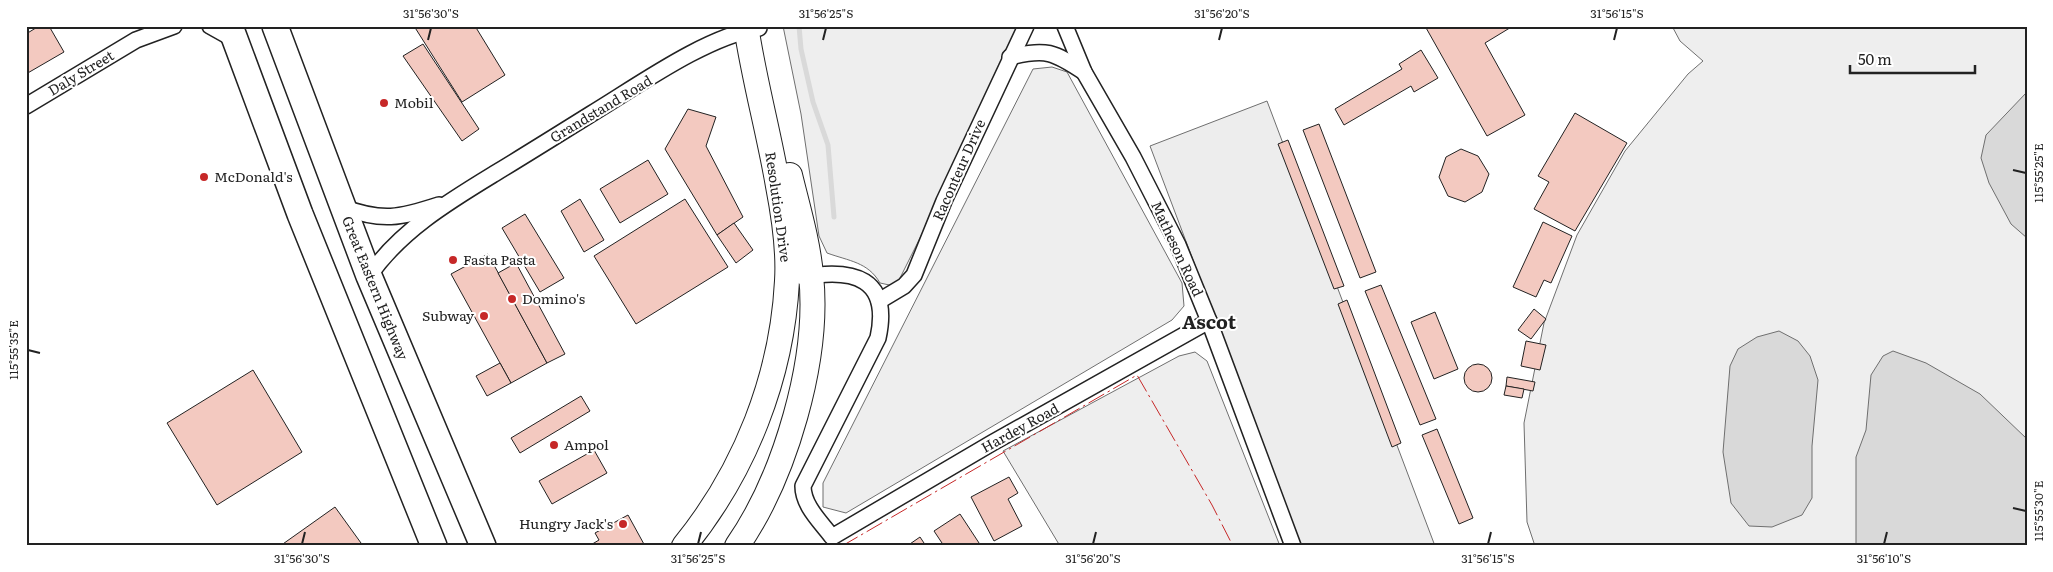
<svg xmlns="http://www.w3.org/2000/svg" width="2053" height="572" viewBox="0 0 2053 572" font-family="Literata,serif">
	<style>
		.green { fill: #eee; stroke: #6f6f6f }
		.parking { fill: #ededed; stroke: #6f6f6f }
		.water { fill: #d9d9d9; stroke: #6f6f6f }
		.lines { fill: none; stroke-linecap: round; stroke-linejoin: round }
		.stream { stroke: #d9d9d9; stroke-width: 5 }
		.building { fill: #f3c9c0; stroke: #222 }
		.minor-casing { stroke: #222; stroke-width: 18 }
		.primary-casing { stroke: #222; stroke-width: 26 }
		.trunk-casing { stroke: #222; stroke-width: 28 }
		.minor { stroke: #fff; stroke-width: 15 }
		.primary { stroke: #fff; stroke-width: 24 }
		.trunk { stroke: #fff; stroke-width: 25 }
		.power { stroke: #c62828; stroke-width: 1; stroke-dasharray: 18 4 2.5 4; stroke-linecap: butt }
		.ticks { fill: none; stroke: #222; stroke-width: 2 }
		.poi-dot { fill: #c62828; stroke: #fff; stroke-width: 2 }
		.labels { text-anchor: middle; stroke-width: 4; stroke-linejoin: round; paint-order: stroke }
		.street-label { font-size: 14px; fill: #222; stroke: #fff }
		.poi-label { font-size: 14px; fill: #222; stroke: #fff; text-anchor: start }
		.district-label { font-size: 19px; font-weight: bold; fill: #222; stroke: #fff }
		.neatline { fill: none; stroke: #222; stroke-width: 2 }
		.ticks-label { font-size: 12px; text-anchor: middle; fill: #222 }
	</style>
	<rect width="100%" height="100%" fill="#fff"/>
	<g class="green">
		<path d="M783,26H1026L900,278L894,286L880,283C868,262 849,261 827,253L819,236L801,114Z"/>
		<path d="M1672,26H2027V546H1535L1527,522L1524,423L1544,323L1577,235L1625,151L1688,74L1703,61L1680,41Z"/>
		<path d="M1052,67L1067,72L1182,283L1184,306L1172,320L846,513L823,507V483L1033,69Z"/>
		<path d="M1195,352L1207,361L1280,546H1060L1003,451L1179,356Z"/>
	</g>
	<path class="parking" d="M1267,101L1435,546H1301L1150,146Z"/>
	<g class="water">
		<path d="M2027,92V238L2011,224L1989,183L1981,158L1986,135Z"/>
		<path d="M1779,331L1798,341L1810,356L1818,380L1812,446V498L1802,515L1772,527L1749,526L1731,503L1723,452L1730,366L1738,349L1757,337Z"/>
		<path d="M1893,351L1926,363L1980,394L2027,439V546H1856V457L1866,430L1871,375L1883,356Z"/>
	</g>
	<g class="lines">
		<path class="stream" d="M799,26L801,49L813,102L828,145L834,217"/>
	</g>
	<g class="building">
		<path d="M39,26H49L64,52L26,74V34Z"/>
		<path d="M414,26H475L505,75L462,102Z"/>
		<path d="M1425,26H1513L1485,43L1525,115L1487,136Z"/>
		<path d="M423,44L479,129L462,141L403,56Z"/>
		<path d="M1421,50L1438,78L1414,92L1411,86L1344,125L1335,109L1402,69L1399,64Z"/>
		<path d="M688,109L716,117L706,146L743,217L717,235L665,149Z"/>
		<path d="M1575,113L1627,143L1575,231L1534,209L1549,182L1538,176Z"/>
		<path d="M1319,124L1376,272L1360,278L1303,130Z"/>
		<path d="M1288,140L1344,286L1334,289L1278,144Z"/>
		<path d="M1461,149L1478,156L1489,174L1482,192L1465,202L1448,196L1439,177L1446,157Z"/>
		<path d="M648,160L668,194L620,223L600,189Z"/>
		<path d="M580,199L604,240L584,252L561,211Z"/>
		<path d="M685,199L728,267L636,324L594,256Z"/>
		<path d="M525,214L564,278L540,292L502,228Z"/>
		<path d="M1543,222L1572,236L1551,283L1544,280L1536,297L1513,287Z"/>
		<path d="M734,223L753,250L736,263L717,235Z"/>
		<path d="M488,254L547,363L511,383L451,274Z"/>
		<path d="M516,263L565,354L547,363L498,273Z"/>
		<path d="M1381,285L1436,419L1420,425L1365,291Z"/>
		<path d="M1347,300L1401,443L1392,447L1338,304Z"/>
		<path d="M1534,309L1546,319L1531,339L1518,330Z"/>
		<path d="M1435,312L1458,369L1434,379L1411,322Z"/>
		<path d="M1526,341L1546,345L1540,370L1521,366Z"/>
		<path d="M500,363L511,383L487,396L476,376Z"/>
		<circle cx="1478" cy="378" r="14"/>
		<path d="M253,370L302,452L217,505L167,423Z"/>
		<path d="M1507,377L1535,382L1533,391L1506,386Z"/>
		<path d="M1506,386L1524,389L1522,398L1504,395Z"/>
		<path d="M581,396L590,411L520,453L511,438Z"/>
		<path d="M1437,429L1473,518L1459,524L1422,435Z"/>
		<path d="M594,450L607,473L552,504L539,481Z"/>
		<path d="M1009,477L1018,493L1008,499L1022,526L994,541L971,497Z"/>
		<path d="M335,507L361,543L357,546H280Z"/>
		<path d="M960,514L981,546H944L934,531Z"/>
		<path d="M628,515L645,546H589L599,540L595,533Z"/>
		<path d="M920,537L926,546H907Z"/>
	</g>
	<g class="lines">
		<defs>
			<g id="minor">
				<path d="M210,26L235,40"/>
				<path d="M1065,26L1084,72L1133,157L1178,245L1209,321L1293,546"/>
				<path d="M1010,57C1046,48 1054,52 1084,72"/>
				<path d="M26,106L136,40L174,26"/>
				<path d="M342,207C383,222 399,218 439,205"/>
				<path d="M369,276C400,231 448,202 494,174C527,154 559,134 591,114C639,85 705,37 759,28"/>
				<path d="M803,277C854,268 891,278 878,338L803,486C803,506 821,522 832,537L992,443L1209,321"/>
				<path d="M879,301L904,286L914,275L944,201L1026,26"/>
			</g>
			<g id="primary">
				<path d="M684,546C745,471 782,377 787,281C789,250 784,217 778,186C769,133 754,80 746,26"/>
				<path d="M737,546C785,477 820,359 811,275C808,241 798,208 790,175"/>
			</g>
			<g id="trunk">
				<path d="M230,26L300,214L434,546"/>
				<path d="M275,26L369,276L483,546"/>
			</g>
		</defs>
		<use href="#minor" class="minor-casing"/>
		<use href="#primary" class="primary-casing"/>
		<use href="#trunk" class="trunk-casing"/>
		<use href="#minor" class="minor"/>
		<use href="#primary" class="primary"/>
		<use href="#trunk" class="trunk"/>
		<path class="power" d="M842,546L1137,375L1212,505L1233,546"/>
	</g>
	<path class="ticks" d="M428,40L431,28M823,40L826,28M1219,40L1222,28M1614,40L1617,28M2013,170L2026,173M28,350L40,353M2013,508L2026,511M302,544L305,532M698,544L701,532M1093,544L1096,532M1488,544L1491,532M1884,544L1887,532"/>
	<g class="poi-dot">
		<circle cx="384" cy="103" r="5"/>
		<circle cx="204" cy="177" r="5"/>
		<circle cx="453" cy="260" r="5"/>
		<circle cx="512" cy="299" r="5"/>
		<circle cx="484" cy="316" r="5"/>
		<circle cx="554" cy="445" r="5"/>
		<circle cx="623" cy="524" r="5"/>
	</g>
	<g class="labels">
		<g class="street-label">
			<text transform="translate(81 73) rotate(-31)" y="5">Daly Street</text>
			<text transform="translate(601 109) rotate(-31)" y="5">Grandstand Road</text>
			<text transform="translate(959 170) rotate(-66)" y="5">Raconteur Drive</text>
			<text transform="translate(778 207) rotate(82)" y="5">Resolution Drive</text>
			<text transform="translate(1177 249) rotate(65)" y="5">Matheson Road</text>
			<text transform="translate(375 288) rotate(68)" y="5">Great Eastern Highway</text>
			<text transform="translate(1020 428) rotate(-29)" y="5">Hardey Road</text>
		</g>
		<g class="poi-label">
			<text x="394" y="108">Mobil</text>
			<text x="214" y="182">McDonald's</text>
			<text x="463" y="265">Fasta Pasta</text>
			<text x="522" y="304">Domino's</text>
			<text x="474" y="321" text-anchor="end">Subway</text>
			<text x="564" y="450">Ampol</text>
			<text x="613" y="529" text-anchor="end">Hungry Jack's</text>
		</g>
		<g class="district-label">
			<text x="1209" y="329">Ascot</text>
		</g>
	</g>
	<rect width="2053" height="572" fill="none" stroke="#ffffff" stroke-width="55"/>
	<path d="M1850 65v8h125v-8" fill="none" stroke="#222222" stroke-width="2.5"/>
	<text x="1858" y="65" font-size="15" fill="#222222" stroke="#ffffff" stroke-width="4" paint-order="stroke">50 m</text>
	<rect x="28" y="28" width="1998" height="516" class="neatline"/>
	<g class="ticks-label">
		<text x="431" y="18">31°56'30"S</text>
		<text x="826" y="18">31°56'25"S</text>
		<text x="1222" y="18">31°56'20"S</text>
		<text x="1617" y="18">31°56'15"S</text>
		<text transform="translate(2039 173) rotate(-90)" y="4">115°55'25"E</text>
		<text transform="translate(14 350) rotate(-90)" y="4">115°55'35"E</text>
		<text transform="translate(2039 511) rotate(-90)" y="4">115°55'30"E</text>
		<text x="302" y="563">31°56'30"S</text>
		<text x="698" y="563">31°56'25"S</text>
		<text x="1093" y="563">31°56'20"S</text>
		<text x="1488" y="563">31°56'15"S</text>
		<text x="1884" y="563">31°56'10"S</text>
	</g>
</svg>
